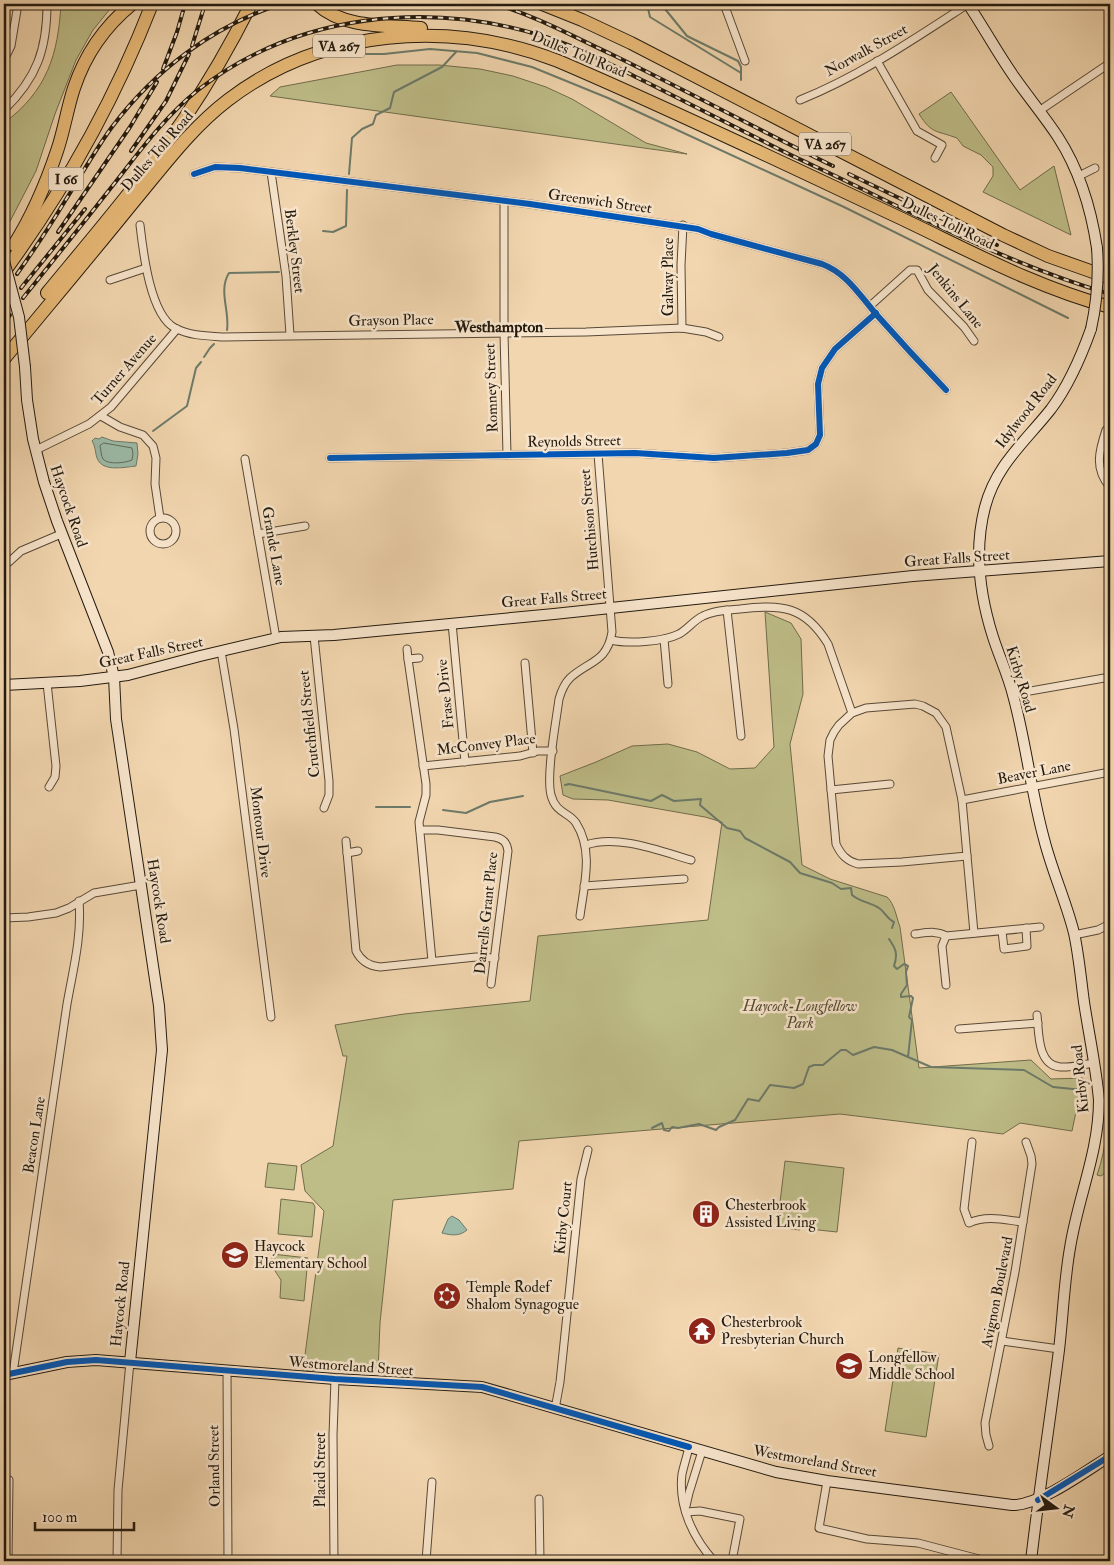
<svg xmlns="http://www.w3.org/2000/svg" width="1114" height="1565" viewBox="0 0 1114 1565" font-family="'IM FELL Double Pica',serif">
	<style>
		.green { fill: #bebd88; stroke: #706c4c }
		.water { fill: #9cbaa7; stroke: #6c7a6a }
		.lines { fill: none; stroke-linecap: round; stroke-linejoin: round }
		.shore { stroke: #606a5b; stroke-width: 1 }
		.stream { stroke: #6c7a6a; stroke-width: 2 }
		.minor-casing { stroke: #574937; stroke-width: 9 }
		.secondary-casing { stroke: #231a0f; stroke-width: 12 }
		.motorway-casing { stroke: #231a0f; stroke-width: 14 }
		.minor { stroke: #f7e4cb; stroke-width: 7 }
		.secondary { stroke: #f7e4cb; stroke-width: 10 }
		.motorway { stroke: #e9bb78; stroke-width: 12 }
		.rail-casing { stroke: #231a0f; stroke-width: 4 }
		.rail { stroke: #f7e4cb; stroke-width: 2; stroke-dasharray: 5.5; stroke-linecap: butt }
		.secondary-bridge-casing { stroke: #231a0f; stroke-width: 12; stroke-linecap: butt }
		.secondary-bridge { stroke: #f7e4cb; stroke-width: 10 }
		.cycleway-casing { stroke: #f7e4cb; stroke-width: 9 }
		.cycleway { stroke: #0057b8; stroke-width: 6 }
		.labels { text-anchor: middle; stroke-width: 5; stroke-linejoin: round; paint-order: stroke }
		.shield { fill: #f7e4cb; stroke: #635747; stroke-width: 1 }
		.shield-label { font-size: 14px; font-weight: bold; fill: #231a0f }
		.street-label { font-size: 15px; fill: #231a0f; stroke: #f7e4cb }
		.park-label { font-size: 15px; font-style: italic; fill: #524b33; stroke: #f7e4cb }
		.poi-label { font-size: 15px; fill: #231a0f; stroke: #f7e4cb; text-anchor: start }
		.neighbourhood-label { font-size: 16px; font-weight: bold; fill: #231a0f; stroke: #f7e4cb }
	</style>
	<rect width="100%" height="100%" fill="#f2d6af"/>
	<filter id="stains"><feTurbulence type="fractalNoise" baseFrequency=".004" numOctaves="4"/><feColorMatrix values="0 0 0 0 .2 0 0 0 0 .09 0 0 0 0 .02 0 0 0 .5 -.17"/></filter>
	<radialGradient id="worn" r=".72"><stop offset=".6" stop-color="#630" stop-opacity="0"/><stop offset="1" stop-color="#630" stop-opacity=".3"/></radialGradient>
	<g class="green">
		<path d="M61,4H84L88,5L91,4H114L93,30L76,60L55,114L36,171L4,233V123C47,91 58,55 61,4Z"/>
		<path d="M397,65H439L480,69L513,76L546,87L572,99L646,143L687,154L270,96L280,87Z"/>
		<path d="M951,92L1020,190L1054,166L1071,235L983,192L993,176V167L981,155L963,146L957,138C935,130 932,134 919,114Z"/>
		<path d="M765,612L791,623L801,639L803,694L790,744L802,865L830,879L887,897C895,905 896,916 900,927L919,1068L1031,1060L1051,1079L1083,1078L1072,1131L1020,1123L1003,1134L840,1114L519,1141L513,1189L393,1200L380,1323L378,1372L303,1370L324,1211L305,1191L301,1165L333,1146L347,1056H343L335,1025L404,1014L530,1001L538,936L708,920L722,822L705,817L608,800L573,799L563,795L560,776L596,762L632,746L668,744L697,752L730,769L755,768L774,747Z"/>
		<path d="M1108,1089H1110V1169L1101,1176L1097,1175C1107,1147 1108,1118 1108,1089Z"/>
		<path d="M785,1161L844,1168L837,1232L800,1228V1230L777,1227Z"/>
		<path d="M268,1163L297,1166L294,1190L265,1187Z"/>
		<path d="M281,1199L313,1203L315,1207L312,1237L278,1234Z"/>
		<path d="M272,1254L308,1258L304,1301L280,1298L281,1280C275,1271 270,1265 272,1254Z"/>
		<path d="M898,1348L939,1354L926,1437L885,1431Z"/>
	</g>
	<g class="water">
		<path d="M102,437L113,441L137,443L138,454L136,466C126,467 104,472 98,460C95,455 96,447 92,441L95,438L99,439Z"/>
		<path d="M452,1216L459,1220L467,1230C459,1237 450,1235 442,1233L448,1219Z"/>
	</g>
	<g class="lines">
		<path class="shore" d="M104,443L132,448L133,454L132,460C125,463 108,465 103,459C101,456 101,450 100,446Z"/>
		<g class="stream">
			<path d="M647,4L650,17L741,73V80"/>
			<path d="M661,4L687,36L738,61L741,67V73"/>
			<path d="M366,54H384L430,49L477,53L532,67L608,98L844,207L1068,318"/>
			<path d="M349,174L352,138L362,129L373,124L376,115L390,108L394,92L442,67L456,52"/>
			<path d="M323,231L333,232L346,226L347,190"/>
			<path d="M227,330C230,312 218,290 229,273L279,272"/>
			<path d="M204,357L210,348L214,344"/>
			<path d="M153,431L187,406L196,368L201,362"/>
			<path d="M565,785L569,784L651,801L662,795L674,801L701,799L700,805L727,828L740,831L745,838L790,862L800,873L832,883L841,889L851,888L852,895C860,902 870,902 879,908C885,912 887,919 894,922L892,928"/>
			<path d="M376,807H410"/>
			<path d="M443,810L466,813L490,802L523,796"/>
			<path d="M889,939C896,949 898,954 894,966L897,969L904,964L908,966L906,972L907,985L901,994V997L911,996L913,998L909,1017L912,1020L908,1057"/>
			<path d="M652,1128L662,1123L664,1130L669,1131L672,1127L678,1128L699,1124L716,1130L719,1127L735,1120L748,1099L759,1101L770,1085L794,1088L803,1084L809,1067L814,1065H823L841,1050H846L853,1055L874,1047L892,1050L931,1067L1024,1070L1053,1087L1083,1090"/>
		</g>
		<defs>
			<g id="minor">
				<path d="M724,4L745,61"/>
				<path d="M4,60L11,46L18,4"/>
				<path d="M877,61L917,131L942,145L935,158"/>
				<path d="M800,100C860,76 914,39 968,4"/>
				<path d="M4,110C37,78 47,49 47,4"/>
				<path d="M1039,111L1110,63"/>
				<path d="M271,172L286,276L290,335"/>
				<path d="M194,174L215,167L240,168L530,204L698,229L711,234L822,264C846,273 859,294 875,313C898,339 922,365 946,390"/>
				<path d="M1079,176L1095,168"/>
				<path d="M504,201V333L507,455"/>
				<path d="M140,225C143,251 150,315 175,328C190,336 208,336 224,337L586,332L682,328L706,332L719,337"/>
				<path d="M110,280L146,268"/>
				<path d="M870,306L910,270H917L928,290L964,327L974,341"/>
				<path d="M682,328L681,265L683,225"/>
				<path d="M101,416L120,427L143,435L153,446L156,458L155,484L160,518"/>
				<path d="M1106,430C1099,451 1094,469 1110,487"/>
				<path d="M36,450L89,424L111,407L177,329"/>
				<path d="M330,458L635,453L714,458L787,453L808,450L816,444L820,435L818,384L822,368L835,349L876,313"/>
				<path d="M245,459L276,638"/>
				<circle cx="163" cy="531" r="13"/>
				<path d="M258,534L305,526"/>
				<path d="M9,562L21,551L61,534"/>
				<path d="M727,610L741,736"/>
				<path d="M452,623L465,762"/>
				<path d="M314,636L329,781V795L324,808"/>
				<path d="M664,639L668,684"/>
				<path d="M611,640C628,644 663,642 679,634C688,629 694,620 703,616C714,610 728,610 740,609C782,604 805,606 828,644L852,713"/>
				<path d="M407,649L408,659L419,658"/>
				<path d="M221,651L234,729L271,1017"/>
				<path d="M408,659L426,784V795L419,822L432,961"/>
				<path d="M525,663L533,753"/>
				<path d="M47,683L56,766L55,777L49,787"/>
				<path d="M1013,694L1110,677"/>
				<path d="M915,704L923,706L936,713L946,727L962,800L967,856L902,862L858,864C847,861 841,855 836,844L828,756L830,740L834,732L839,725L852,713L866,708Z"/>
				<path d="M423,766L520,756L538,751H553"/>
				<path d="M831,790L890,784"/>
				<path d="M962,800L1110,772"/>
				<path d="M420,830H438L495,837C504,839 507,843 508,851L491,984"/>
				<path d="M346,841L356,951C361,961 369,966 380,967L476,957L495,958"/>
				<path d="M586,845C617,834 660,851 691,860"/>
				<path d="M347,853L358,851"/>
				<path d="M967,856L974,933"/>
				<path d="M584,886L684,879"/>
				<path d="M580,916C584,885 594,851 576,823C569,812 556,814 551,795C546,775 556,722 559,699C561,692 564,684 570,678C588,661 607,663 612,632L598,454"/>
				<path d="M4,918L28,917L56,913L69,908L94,893L141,885"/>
				<path d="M1002,931L1004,949L1027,946L1026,928"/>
				<path d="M915,934C925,933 937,930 946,936L1040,927"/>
				<path d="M1074,935L1098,930L1110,924"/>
				<path d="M946,936L942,946L946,985"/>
				<path d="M1037,1015C1039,1032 1037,1065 1060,1067C1071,1068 1084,1064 1095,1063"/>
				<path d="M959,1029L1038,1023"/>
				<path d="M972,1142L964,1209L969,1223C987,1215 1005,1220 1023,1222"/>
				<path d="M1002,1341L1059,1349"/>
				<path d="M227,1370L228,1561"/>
				<path d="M13,1373L67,1004C73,970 82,936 79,901"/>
				<path d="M555,1409L560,1382L581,1179L588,1150"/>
				<path d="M989,1446L986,1435L985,1423L1015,1272L1032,1164L1031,1156L1026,1142"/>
				<path d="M689,1447C687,1456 684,1465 682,1474C678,1506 693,1538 714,1561"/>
				<path d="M827,1481L819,1528L867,1539L918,1543L979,1559L978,1561"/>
				<path d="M539,1499L540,1561"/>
				<path d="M686,1506L689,1493L702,1451"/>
				<path d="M686,1512L700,1511L740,1519L732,1561"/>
				<path d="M8,1561L9,1480"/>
				<path d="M117,1561L118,1490L130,1362"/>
				<path d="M334,1561L333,1435L335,1379"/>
				<path d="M426,1561L432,1482"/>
			</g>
			<g id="secondary">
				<path d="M968,4C984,28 998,54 1015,78C1029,98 1045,117 1058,137C1080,171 1091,208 1097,248"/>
				<path d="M25,367L27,400L33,439L44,482L57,521L108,652L114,677L116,719L159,1006L162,1050L130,1362"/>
				<path d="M4,685L80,681L128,675L200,656L281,637L334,635L554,614L913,576L1110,561"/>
				<path d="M4,1375L67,1362L96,1360L335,1379L482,1387L776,1472L827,1481L1012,1505C1039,1506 1086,1471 1110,1456"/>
				<path d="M1031,1561C1039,1491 1050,1421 1059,1350C1063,1316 1064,1282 1070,1248C1078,1197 1099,1152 1099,1100C1096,1067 1089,1035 1084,1002C1081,980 1079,956 1074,933C1066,901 1052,871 1044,839C1031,792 1026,742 1013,695C1008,675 999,656 993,637C980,596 974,549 985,507C996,465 1025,442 1051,409C1069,385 1081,357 1091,329"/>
			</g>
			<g id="motorway">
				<path d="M317,4C344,29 387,25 421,28"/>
				<path d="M542,4L582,20L631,43L1003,235L1048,256L1110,278"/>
				<path d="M14,245C32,216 46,184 57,151C64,131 67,109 74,88C85,55 105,26 132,4"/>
				<path d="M4,272C65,189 115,99 152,4"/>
				<path d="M47,293C94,236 142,180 184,119C209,82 231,44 251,4"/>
				<path d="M4,359C46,308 89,257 131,205C162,168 190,129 228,100C322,28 450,19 558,61C673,110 785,164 898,217C968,250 1035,287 1110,307"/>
			</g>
		</defs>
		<use href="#minor" class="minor-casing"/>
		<use href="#secondary" class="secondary-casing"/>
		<use href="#motorway" class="motorway-casing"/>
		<use href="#minor" class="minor"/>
		<use href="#secondary" class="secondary"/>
		<use href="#motorway" class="motorway"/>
		<defs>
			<g id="rail">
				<path d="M495,4C536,16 574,37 613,55C687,91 759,130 833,166"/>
				<path d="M192,46L205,4"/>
				<path d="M163,69L177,32L185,4"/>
				<path d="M131,151L166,101L189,54"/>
				<path d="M849,174L997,245"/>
				<path d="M58,232L130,127L157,82"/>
				<path d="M17,274C34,250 50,226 65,201C81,176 95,150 112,127C155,70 213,26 281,4"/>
				<path d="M21,288L85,209"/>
				<path d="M23,298C52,262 81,226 110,189C137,155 163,118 198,90C297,13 429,0 546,37C580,48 612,65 644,81C684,101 723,121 763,141C793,157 824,170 854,185C937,226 1021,268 1110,294"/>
				<path d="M4,309L7,305"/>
				<path d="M4,323L10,315"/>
			</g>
		</defs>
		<use href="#rail" class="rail-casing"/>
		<use href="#rail" class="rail"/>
		<defs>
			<g id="secondary-bridge">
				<path d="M4,261L19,317L25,367"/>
				<path d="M1091,329C1097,302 1099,275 1097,248"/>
			</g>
		</defs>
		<use href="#secondary-bridge" class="secondary-bridge-casing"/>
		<use href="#secondary-bridge" class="secondary-bridge"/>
		<defs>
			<g id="cycleway">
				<path d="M194,174L215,167L240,168L530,204L698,229L711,234L822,264C846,273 859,294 875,313C898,339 922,365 946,390"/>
				<path d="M330,458L635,453L714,458L787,453L808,450L816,444L820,435L818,384L822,368L835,349L876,313"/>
				<path d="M4,1375L67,1362L96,1360L335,1379L482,1387L689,1447"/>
				<path d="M1038,1500L1110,1456"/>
			</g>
		</defs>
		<use href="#cycleway" class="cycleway-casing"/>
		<use href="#cycleway" class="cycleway"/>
	</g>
	<defs>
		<symbol id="building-disc" viewBox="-11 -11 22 22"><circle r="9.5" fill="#8f2418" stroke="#f7e4cb"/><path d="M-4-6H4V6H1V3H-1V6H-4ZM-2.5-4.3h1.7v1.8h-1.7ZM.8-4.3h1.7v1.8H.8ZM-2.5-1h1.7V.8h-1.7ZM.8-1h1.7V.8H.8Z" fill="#fff"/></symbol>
		<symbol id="school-disc" viewBox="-11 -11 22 22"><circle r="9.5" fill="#8f2418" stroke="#f7e4cb"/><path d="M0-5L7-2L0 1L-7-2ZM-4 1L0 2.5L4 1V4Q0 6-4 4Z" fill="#fff"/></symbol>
		<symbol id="synagogue-disc" viewBox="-11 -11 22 22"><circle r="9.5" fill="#8f2418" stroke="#f7e4cb"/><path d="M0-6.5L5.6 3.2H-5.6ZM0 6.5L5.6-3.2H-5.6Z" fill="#fff"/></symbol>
		<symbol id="temple-disc" viewBox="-11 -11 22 22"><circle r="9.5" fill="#8f2418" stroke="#f7e4cb"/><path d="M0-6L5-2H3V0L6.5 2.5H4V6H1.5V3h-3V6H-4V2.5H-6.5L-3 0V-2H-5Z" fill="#fff"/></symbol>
	</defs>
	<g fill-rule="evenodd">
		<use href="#building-disc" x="690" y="1198" width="32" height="32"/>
		<use href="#school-disc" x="219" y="1239" width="32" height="32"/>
		<use href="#synagogue-disc" x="431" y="1280" width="32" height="32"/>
		<use href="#temple-disc" x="686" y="1315" width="32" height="32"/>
		<use href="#school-disc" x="833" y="1350" width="32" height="32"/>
	</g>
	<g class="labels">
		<g class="shield">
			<rect x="313" y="34.5" width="52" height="23" rx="4"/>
			<rect x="799" y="132.5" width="52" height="23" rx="4"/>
			<rect x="48.5" y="167.5" width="35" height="23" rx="4"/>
		</g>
		<g class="shield-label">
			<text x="339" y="51">VA 267</text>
			<text x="825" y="149">VA 267</text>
			<text x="66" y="184">I 66</text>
		</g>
		<g class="street-label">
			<text transform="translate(866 50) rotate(-29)" y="5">Norwalk Street</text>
			<text transform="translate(579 54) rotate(22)" y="5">Dulles Toll Road</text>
			<text transform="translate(157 151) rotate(-49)" y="5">Dulles Toll Road</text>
			<text transform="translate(600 201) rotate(8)" y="5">Greenwich Street</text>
			<text transform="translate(948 223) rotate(26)" y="5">Dulles Toll Road</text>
			<text transform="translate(295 251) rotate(83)" y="5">Berkley Street</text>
			<text transform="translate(668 277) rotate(-90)" y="5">Galway Place</text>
			<text transform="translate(956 296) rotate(51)" y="5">Jenkins Lane</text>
			<text transform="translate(391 320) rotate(-1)" y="5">Grayson Place</text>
			<text transform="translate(124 369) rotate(-49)" y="5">Turner Avenue</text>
			<text transform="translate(491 388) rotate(-92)" y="5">Romney Street</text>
			<text transform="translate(1026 411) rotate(-52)" y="5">Idylwood Road</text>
			<text transform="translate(574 441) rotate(-1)" y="5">Reynolds Street</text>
			<text transform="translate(69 506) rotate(71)" y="5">Haycock Road</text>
			<text transform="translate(589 520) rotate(-95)" y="5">Hutchison Street</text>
			<text transform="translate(274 546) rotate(80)" y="5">Grande Lane</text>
			<text transform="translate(957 558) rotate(-4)" y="5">Great Falls Street</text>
			<text transform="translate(554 598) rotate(-5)" y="5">Great Falls Street</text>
			<text transform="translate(151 652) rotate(-12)" y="5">Great Falls Street</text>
			<text transform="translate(1021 679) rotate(73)" y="5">Kirby Road</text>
			<text transform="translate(445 694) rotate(-96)" y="5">Frase Drive</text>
			<text transform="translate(309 724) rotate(-96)" y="5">Crutchfield Street</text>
			<text transform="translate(486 744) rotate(-7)" y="5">McConvey Place</text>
			<text transform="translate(1034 772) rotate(-11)" y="5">Beaver Lane</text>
			<text transform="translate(261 832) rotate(83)" y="5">Montour Drive</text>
			<text transform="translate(159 901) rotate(81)" y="5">Haycock Road</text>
			<text transform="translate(486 913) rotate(-84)" y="5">Darrells Grant Place</text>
			<text transform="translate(1080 1079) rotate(-96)" y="5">Kirby Road</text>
			<text transform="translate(34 1135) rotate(-81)" y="5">Beacon Lane</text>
			<text transform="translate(563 1218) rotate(-84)" y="5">Kirby Court</text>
			<text transform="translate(997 1292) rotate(-79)" y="5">Avignon Boulevard</text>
			<text transform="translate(120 1304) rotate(-84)" y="5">Haycock Road</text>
			<text transform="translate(351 1366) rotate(4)" y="5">Westmoreland Street</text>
			<text transform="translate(815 1461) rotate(10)" y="5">Westmoreland Street</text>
			<text transform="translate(214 1466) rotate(-91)" y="5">Orland Street</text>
			<text transform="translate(320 1470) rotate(-90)" y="5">Placid Street</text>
		</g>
		<g class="park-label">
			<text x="800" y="1011">Haycock-Longfellow<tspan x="800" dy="17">Park</tspan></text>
		</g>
		<g class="poi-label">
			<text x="725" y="1210">Chesterbrook<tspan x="725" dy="17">Assisted Living</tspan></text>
			<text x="254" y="1251">Haycock<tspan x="254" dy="17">Elementary School</tspan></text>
			<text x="466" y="1292">Temple Rodef<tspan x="466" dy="17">Shalom Synagogue</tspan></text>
			<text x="721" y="1327">Chesterbrook<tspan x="721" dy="17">Presbyterian Church</tspan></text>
			<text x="868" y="1362">Longfellow<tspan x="868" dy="17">Middle School</tspan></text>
		</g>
		<g class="neighbourhood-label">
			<text x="499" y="332">Westhampton</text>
		</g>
	</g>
	<rect width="1114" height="1565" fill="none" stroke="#f2d6af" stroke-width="20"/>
	<rect x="5" y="5" width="1104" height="1555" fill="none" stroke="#231a0f" stroke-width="2.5"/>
	<rect x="10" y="10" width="1094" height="1545" fill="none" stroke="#231a0f"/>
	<g transform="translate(1056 1508) rotate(105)" stroke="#f7e4cb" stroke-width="4" paint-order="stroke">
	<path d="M0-4L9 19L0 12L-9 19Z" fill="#231a0f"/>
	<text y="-8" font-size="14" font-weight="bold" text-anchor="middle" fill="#231a0f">N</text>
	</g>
	<path d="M35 1522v8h99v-8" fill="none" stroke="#231a0f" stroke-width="2.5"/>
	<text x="42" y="1522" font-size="15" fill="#231a0f" stroke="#f7e4cb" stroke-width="4" paint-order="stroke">100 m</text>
	<rect width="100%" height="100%" filter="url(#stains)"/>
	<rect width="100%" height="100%" fill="url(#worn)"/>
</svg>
